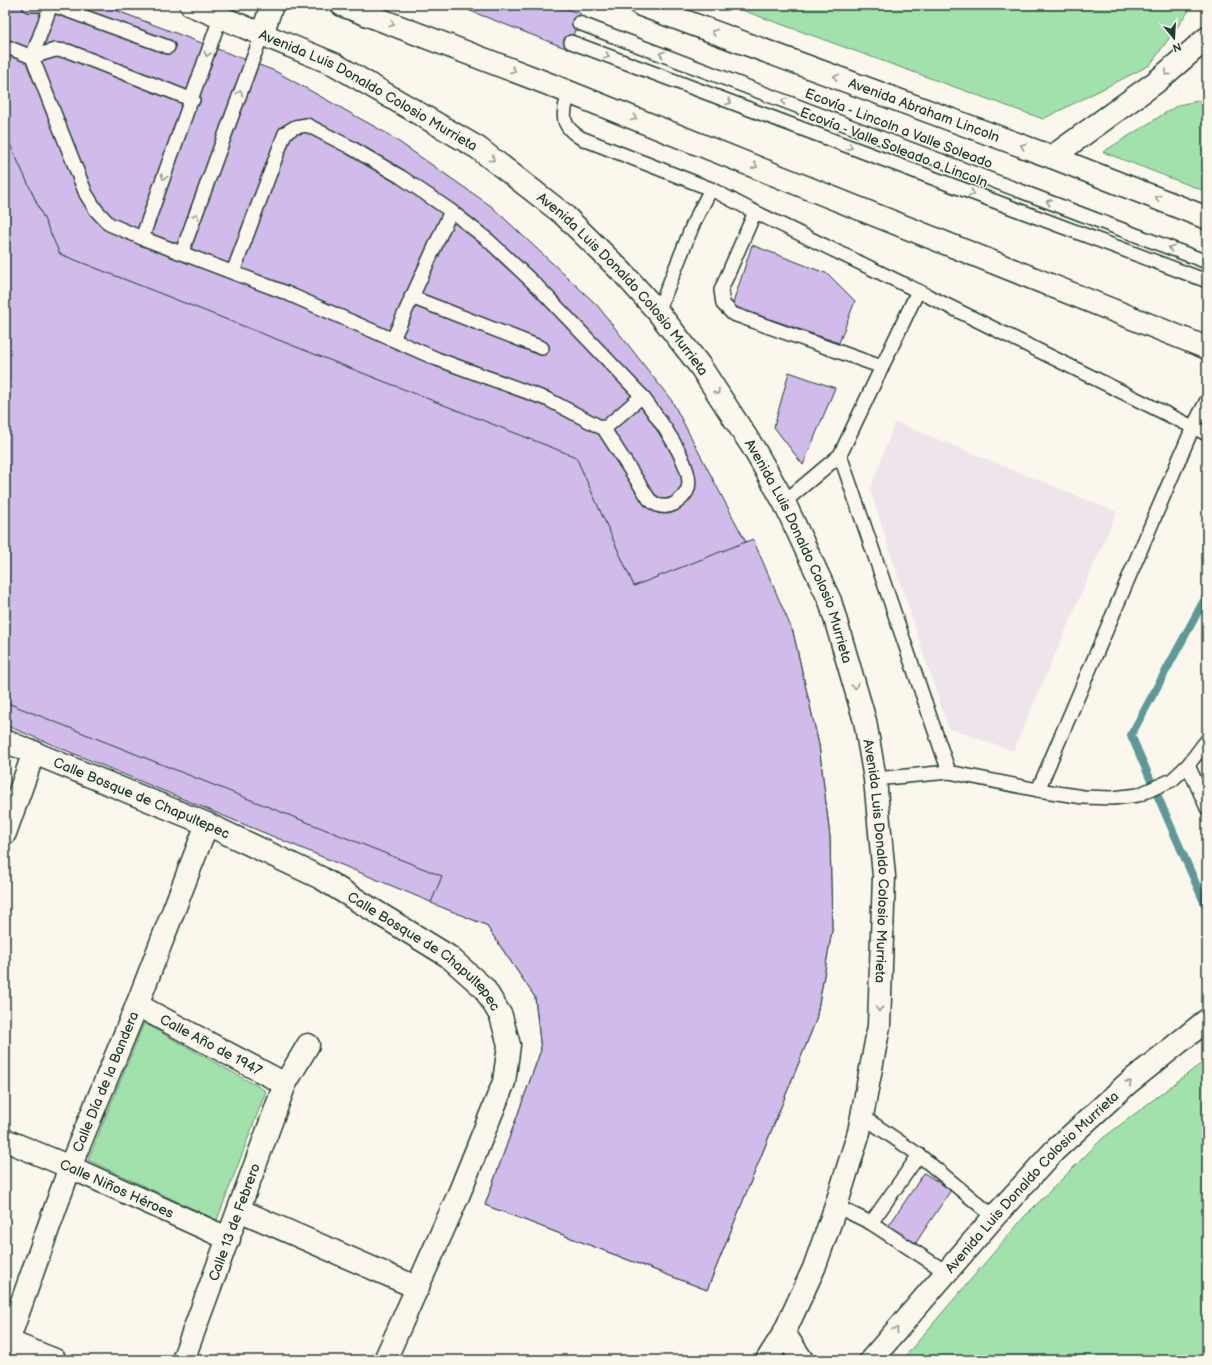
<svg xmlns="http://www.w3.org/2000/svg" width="1212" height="1365" viewBox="0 0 1212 1365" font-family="'Balsamiq Sans',sans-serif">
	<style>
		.built { fill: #eee5ec }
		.green { fill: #a1e2ac; stroke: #609070 }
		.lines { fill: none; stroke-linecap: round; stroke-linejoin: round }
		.stream { stroke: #5c9998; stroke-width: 8 }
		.building { fill: #d0bbeb; stroke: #1f3d34 }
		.service-casing { stroke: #1f3d34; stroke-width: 16 }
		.minor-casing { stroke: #1f3d34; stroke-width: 25 }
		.tertiary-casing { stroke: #1f3d34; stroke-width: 25 }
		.secondary-casing { stroke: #1f3d34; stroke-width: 25 }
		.primary-casing { stroke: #1f3d34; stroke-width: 25 }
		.service { stroke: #fbf7ec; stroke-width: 13 }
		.minor { stroke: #fbf7ec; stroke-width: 22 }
		.tertiary { stroke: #fbf7ec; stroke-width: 22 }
		.secondary { stroke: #fbf7ec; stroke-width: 22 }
		.primary { stroke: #fbf7ec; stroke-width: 22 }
		.oneway { stroke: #8d9a90 }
		.labels { text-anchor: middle; stroke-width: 3; stroke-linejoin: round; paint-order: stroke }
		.street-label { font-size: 14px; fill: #1f3d34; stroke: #fbf7ec }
	</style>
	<rect width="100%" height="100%" fill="#fbf7ec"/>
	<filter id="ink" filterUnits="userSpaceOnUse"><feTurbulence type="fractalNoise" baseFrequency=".025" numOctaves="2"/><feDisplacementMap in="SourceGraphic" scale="8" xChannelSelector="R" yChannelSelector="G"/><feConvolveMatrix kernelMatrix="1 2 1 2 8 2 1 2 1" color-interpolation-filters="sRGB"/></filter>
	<g filter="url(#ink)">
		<path class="built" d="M895,422L1117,512L1013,751L948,728L870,490Z"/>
		<g class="green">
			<path d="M728,5H1193L1150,65L1043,119Z"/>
			<path d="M1207,99V192L1103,152L1178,105Z"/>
			<path d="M144,1023L266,1091L217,1220L88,1160Z"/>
			<path d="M1207,1059V1360H902L1025,1216L1103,1138Z"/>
		</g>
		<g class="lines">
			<path class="stream" d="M1207,595L1131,735L1207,909"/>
		</g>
		<g class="building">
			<path d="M5,5H102L275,71L386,133L491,206L597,305L672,401L793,632L819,745L830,837L832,931L816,1020L707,1290L485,1205L541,1050L535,997L486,925L5,725Z"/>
			<path d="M455,5H557L581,14L568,49Z"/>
			<path d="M5,133L60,254L576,457L634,586L753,539L793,632L819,745L830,837L832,931L816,1020L707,1290L485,1205L541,1050L535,997L486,925L431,903L442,876L5,702Z"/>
			<path d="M752,245L828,274L855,301L839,343L732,306Z"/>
			<path d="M789,372L835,388L803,465L774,427Z"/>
			<path d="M924,1173L951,1190L915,1244L888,1227Z"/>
		</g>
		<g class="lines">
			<defs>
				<g id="service">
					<path d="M29,5H47"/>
					<path d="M51,5L32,57L86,194L96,210L109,224L142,238L284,292L437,359L549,400L604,429L642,396L539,288L488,240L451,211L401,177L350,147L307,125L295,127L285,133L233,272"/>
					<path d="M52,5L168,47"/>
					<path d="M579,23L1207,262"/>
					<path d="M571,42L1207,281"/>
					<path d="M5,46L32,57L55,50L68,51L193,100"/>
					<path d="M569,92C563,114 559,125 581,138L711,189"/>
					<path d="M755,212L721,290L723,304L733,314L882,367"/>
					<path d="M142,238L220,18"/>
					<path d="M182,252L262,34"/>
					<path d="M918,291L1207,434"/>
					<path d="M411,297L542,348"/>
					<path d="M658,312L694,222L711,189L755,212L918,291L840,455L784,502"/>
					<path d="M393,339L451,211"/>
					<path d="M604,429L649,499C656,506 664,509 674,504C679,501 684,497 687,491C698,469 655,414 642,396"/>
					<path d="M840,455L949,772"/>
					<path d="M1188,765L1207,808"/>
					<path d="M875,779L949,772L1038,790L1083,797L1113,798L1138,795L1172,780L1188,765L1207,740"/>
					<path d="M1038,790L1193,427L1207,400"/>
					<path d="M919,1155L994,1217"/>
					<path d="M836,1206L871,1223L919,1155L862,1116"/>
					<path d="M871,1223L946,1272"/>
				</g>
				<g id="minor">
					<path id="s1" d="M5,741L207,824L321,878L448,956L484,988L501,1016L509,1045L504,1082L458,1196L385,1360"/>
					<path d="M5,833L34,752"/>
					<path id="s2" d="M137,1005L285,1084"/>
					<path id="s3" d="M5,1140L70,1167L229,1239"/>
					<path d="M239,1210L418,1288"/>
					<path id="s4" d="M8,1341L70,1167L137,1005L207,824"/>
					<path id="s5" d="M183,1360L285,1084L308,1045"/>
				</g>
				<g id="tertiary">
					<path d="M262,34L272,5"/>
					<path d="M1052,157L1156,82L1207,38"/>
					<path d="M5,1340L55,1360"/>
				</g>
				<g id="secondary">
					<path id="s6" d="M191,5L334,64L478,148L563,214L623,273L658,312L700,366L754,449L784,502L830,601L865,721L875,779L884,876L879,1026L859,1132L836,1206L814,1268L784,1333L767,1360"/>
					<path d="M784,1333L802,1360"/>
					<path id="s7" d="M871,1360L994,1217L1054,1151L1127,1084L1207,1020"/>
				</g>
				<g id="primary">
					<path d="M342,5L546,83L1207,348"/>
					<path id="s8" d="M641,5L1052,157L1207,218"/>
				</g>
			</defs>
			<use href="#service" class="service-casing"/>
			<use href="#minor" class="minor-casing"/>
			<use href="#tertiary" class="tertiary-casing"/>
			<use href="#secondary" class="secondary-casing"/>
			<use href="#primary" class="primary-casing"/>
			<use href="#service" class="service"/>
			<use href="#minor" class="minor"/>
			<use href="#tertiary" class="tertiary"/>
			<use href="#secondary" class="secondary"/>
			<use href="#primary" class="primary"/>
		</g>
		<defs><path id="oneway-chevron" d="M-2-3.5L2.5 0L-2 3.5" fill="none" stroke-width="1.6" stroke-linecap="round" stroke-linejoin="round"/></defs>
		<g class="oneway">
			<use href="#oneway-chevron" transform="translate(392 24) rotate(21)"/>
			<use href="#oneway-chevron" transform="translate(714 32) rotate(-160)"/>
			<use href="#oneway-chevron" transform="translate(207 54) rotate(109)"/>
			<use href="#oneway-chevron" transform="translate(662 54) rotate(-159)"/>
			<use href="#oneway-chevron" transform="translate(607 56) rotate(21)"/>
			<use href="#oneway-chevron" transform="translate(513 70) rotate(21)"/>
			<use href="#oneway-chevron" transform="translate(1167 73) rotate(139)"/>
			<use href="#oneway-chevron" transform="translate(836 77) rotate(-160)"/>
			<use href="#oneway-chevron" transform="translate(240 93) rotate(-70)"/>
			<use href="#oneway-chevron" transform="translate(784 101) rotate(-159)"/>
			<use href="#oneway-chevron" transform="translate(729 102) rotate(21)"/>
			<use href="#oneway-chevron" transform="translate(634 118) rotate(22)"/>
			<use href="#oneway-chevron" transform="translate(1023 146) rotate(-160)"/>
			<use href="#oneway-chevron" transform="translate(850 147) rotate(21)"/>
			<use href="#oneway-chevron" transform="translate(492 159) rotate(38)"/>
			<use href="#oneway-chevron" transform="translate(755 166) rotate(22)"/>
			<use href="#oneway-chevron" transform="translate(164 177) rotate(110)"/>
			<use href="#oneway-chevron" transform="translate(972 193) rotate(21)"/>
			<use href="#oneway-chevron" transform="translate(1158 198) rotate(-159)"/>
			<use href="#oneway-chevron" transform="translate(1049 202) rotate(-159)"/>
			<use href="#oneway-chevron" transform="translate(196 216) rotate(-70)"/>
			<use href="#oneway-chevron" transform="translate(1171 248) rotate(-159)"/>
			<use href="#oneway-chevron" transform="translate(717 392) rotate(57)"/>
			<use href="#oneway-chevron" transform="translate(855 686) rotate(73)"/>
			<use href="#oneway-chevron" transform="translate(879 1009) rotate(92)"/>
			<use href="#oneway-chevron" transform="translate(1129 1083) rotate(-40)"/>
			<use href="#oneway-chevron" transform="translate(896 1330) rotate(-50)"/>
		</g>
	</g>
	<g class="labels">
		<g class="street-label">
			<text dy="5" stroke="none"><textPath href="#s6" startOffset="197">Avenida Luis Donaldo Colosio Murrieta</textPath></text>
			<text dy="5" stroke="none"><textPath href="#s8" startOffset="302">Avenida Abraham Lincoln</textPath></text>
			<text transform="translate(899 128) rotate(21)" y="5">Ecovía - Lincoln a Valle Soleado</text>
			<text transform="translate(894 147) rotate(21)" y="5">Ecovía - Valle Soleado a Lincoln</text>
			<text dy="5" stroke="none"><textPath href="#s6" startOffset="521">Avenida Luis Donaldo Colosio Murrieta</textPath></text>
			<text dy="5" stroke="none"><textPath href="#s6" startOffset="845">Avenida Luis Donaldo Colosio Murrieta</textPath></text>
			<text dy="5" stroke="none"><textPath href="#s1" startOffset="148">Calle Bosque de Chapultepec</textPath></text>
			<text dy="5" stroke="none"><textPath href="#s6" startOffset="1169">Avenida Luis Donaldo Colosio Murrieta</textPath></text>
			<text dy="5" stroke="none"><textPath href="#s1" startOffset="472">Calle Bosque de Chapultepec</textPath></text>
			<text dy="5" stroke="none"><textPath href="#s2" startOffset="84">Calle Año de 1947</textPath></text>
			<text dy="5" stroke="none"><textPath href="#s4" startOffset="277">Calle Día de la Bandera</textPath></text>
			<text dy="5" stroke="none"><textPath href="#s7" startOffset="240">Avenida Luis Donaldo Colosio Murrieta</textPath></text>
			<text dy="5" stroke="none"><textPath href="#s3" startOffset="122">Calle Niños Héroes</textPath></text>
			<text dy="5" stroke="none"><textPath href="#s5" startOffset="147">Calle 13 de Febrero</textPath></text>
		</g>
	</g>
	<rect width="1212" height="1365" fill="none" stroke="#fbf7ec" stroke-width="20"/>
	<rect x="10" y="10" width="1192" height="1345" fill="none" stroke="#1f3d34" stroke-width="1.5" filter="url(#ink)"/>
	<g transform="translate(1174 38) rotate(162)" stroke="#fbf7ec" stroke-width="3" paint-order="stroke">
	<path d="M0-3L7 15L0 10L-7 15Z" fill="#1f3d34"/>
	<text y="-6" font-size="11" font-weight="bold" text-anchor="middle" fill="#1f3d34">N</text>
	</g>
</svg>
